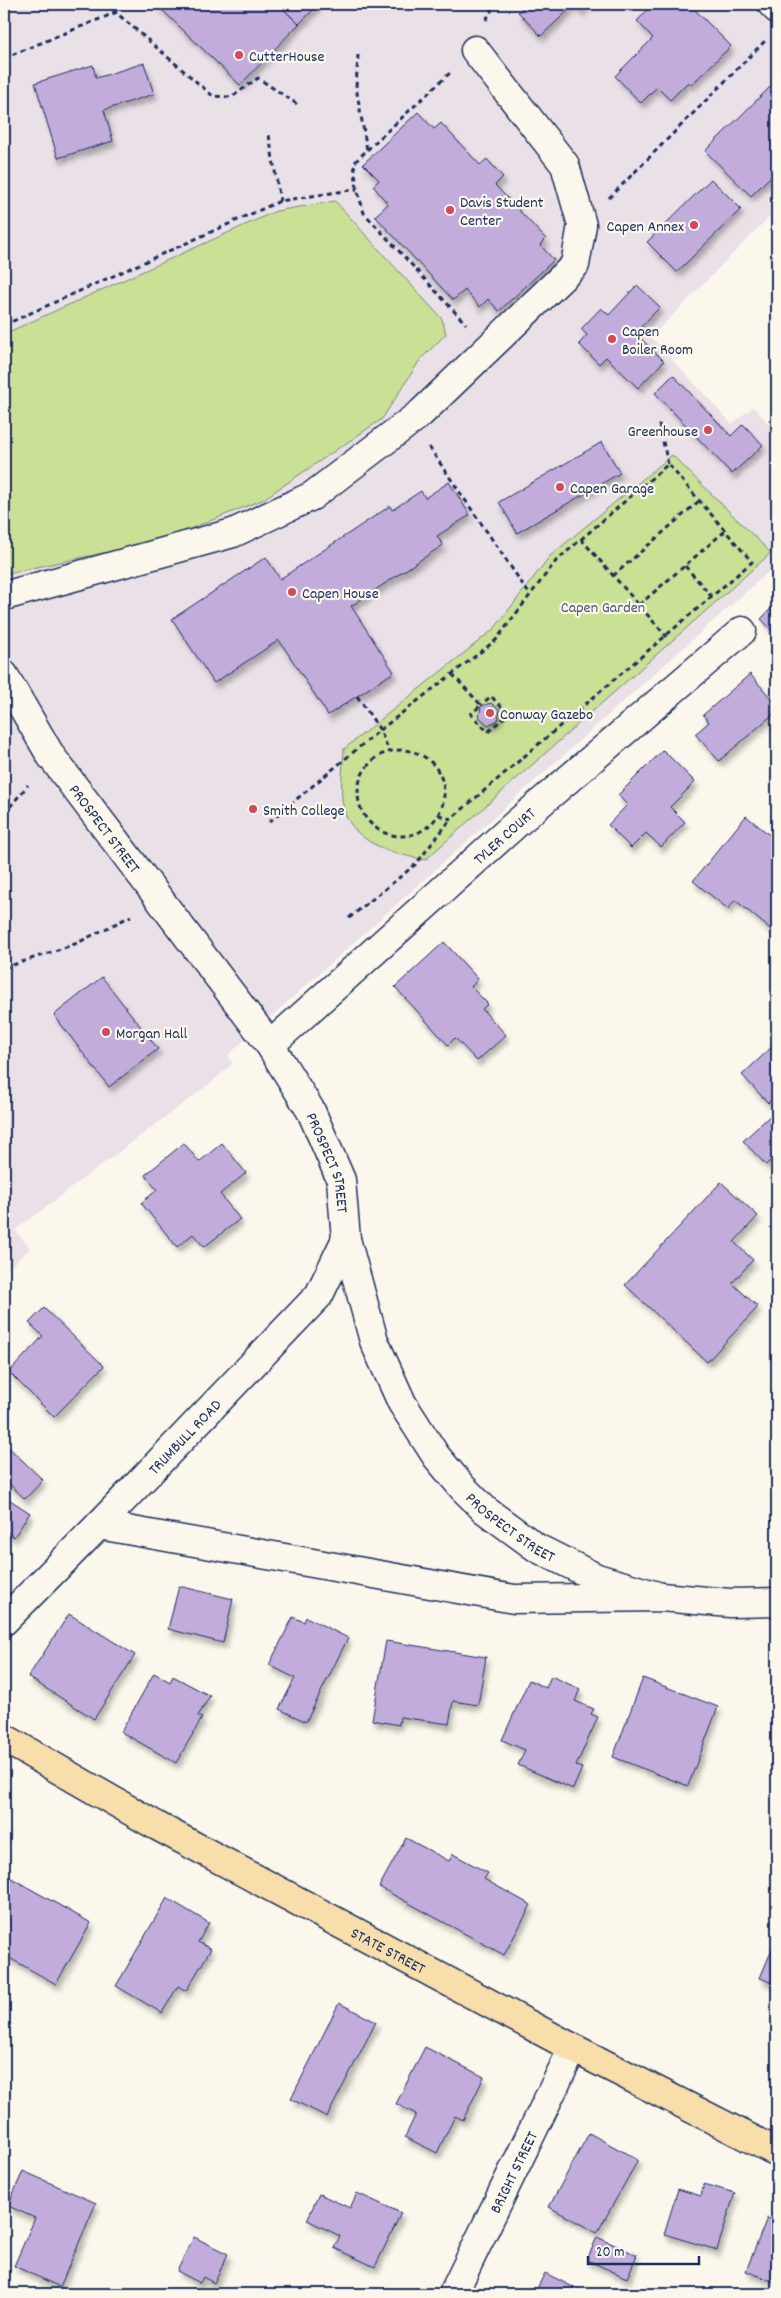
<svg xmlns="http://www.w3.org/2000/svg" width="781" height="2298" viewBox="0 0 781 2298" font-family="Dekko,sans-serif">
	<style>
		.built { fill: #eae0e7 }
		.green { fill: #cae095; stroke: #72887a }
		.building { fill: #c1acdb; stroke: #1b2f5e; filter: url(#shadow) }
		.lines { fill: none; stroke-linecap: round; stroke-linejoin: round }
		.minor-casing { stroke: #1b2f5e; stroke-width: 31 }
		.major-casing { stroke: #1b2f5e; stroke-width: 31 }
		.path { stroke: #1b2f5e; stroke-width: 3; stroke-dasharray: 5 4; stroke-linecap: butt }
		.minor { stroke: #fbf7ec; stroke-width: 28 }
		.major { stroke: #f8deab; stroke-width: 28 }
		.poi-dot { fill: #d1495b; stroke: #fbf7ec; stroke-width: 2 }
		.labels { text-anchor: middle; stroke-width: 4.5; stroke-linejoin: round; paint-order: stroke }
		.poi-label { font-size: 16px; fill: #1b2f5e; stroke: #fbf7ec; text-anchor: start }
		.park-label { font-size: 16px; fill: #475b6c; stroke: #fbf7ec }
		.street-label { font-size: 16px; fill: #1b2f5e; stroke: #fbf7ec }
	</style>
	<defs>
		<filter id="shadow"><feDropShadow dx="3" dy="5.5" stdDeviation="2.5" flood-color="#0004"/></filter>
	</defs>
	<rect width="100%" height="100%" fill="#fbf7ec"/>
	<filter id="ink" filterUnits="userSpaceOnUse"><feTurbulence type="fractalNoise" baseFrequency=".02" numOctaves="2"/><feDisplacementMap in="SourceGraphic" scale="10" xChannelSelector="R" yChannelSelector="G"/><feConvolveMatrix kernelMatrix="1 2 1 2 8 2 1 2 1" color-interpolation-filters="sRGB"/></filter>
	<g filter="url(#ink)">
		<path class="built" d="M4,4H777V209L651,337L732,424L753,407L777,432V564L228,1055L232,1064L212,1082L15,1230L30,1248L4,1273Z"/>
		<g class="green">
			<path d="M335,201L442,319L446,334L420,360L382,419L262,500L160,541L4,574V334L276,211Z"/>
			<path d="M672,455L771,553L425,860C396,854 360,846 346,816C338,797 343,769 344,749L494,629L550,556Z"/>
		</g>
		<g class="building">
			<path d="M156,4H278L299,24L240,85Z"/>
			<path d="M278,4H319L299,24Z"/>
			<path d="M527,4H588L580,11L574,5L541,36L518,12Z"/>
			<path d="M653,4H689L731,46L691,85L688,82L670,100L657,87L641,103L615,76L653,38L637,21Z"/>
			<path d="M144,63L154,94L104,110L113,141L58,158L35,83L93,65L96,78Z"/>
			<path d="M771,86L777,93V170L751,196L705,151Z"/>
			<path d="M418,112L434,129L441,123L480,165L487,159L503,177L495,185L546,239L540,245L554,260L499,311L488,299L480,307L465,290L453,300L375,216L388,204L373,186L379,180L363,164Z"/>
			<path d="M711,179L741,209L677,272L647,242Z"/>
			<path d="M637,285L660,307L635,333L664,361L638,388L606,357L599,364L579,344L587,335L581,329L601,308L609,315Z"/>
			<path d="M673,375L731,436L743,424L763,445L732,474L655,393Z"/>
			<path d="M602,442L620,473L517,533L499,502Z"/>
			<path d="M449,482L470,515L437,536L443,545L351,606L394,672L328,715L279,640L214,683L172,619L266,557L280,579L390,506L392,510L421,491L425,498Z"/>
			<path d="M777,602V636L761,619Z"/>
			<path d="M777,637V651L770,644Z"/>
			<path d="M750,674L777,705V711L719,761L695,734L709,722L703,715Z"/>
			<path d="M491,703L500,710L498,720L488,725L479,717L481,706Z"/>
			<path d="M663,750L695,782L670,807L685,822L661,847L646,833L631,848L608,825L627,805L618,795Z"/>
			<path d="M746,816L777,841V920L770,929L735,900L728,909L693,881Z"/>
			<path d="M444,942L478,979L471,987L488,1004L482,1009L506,1035L477,1061L455,1038L448,1045L395,987Z"/>
			<path d="M102,977L158,1049L109,1087L54,1015Z"/>
			<path d="M777,1042V1094L768,1103L742,1075Z"/>
			<path d="M777,1109V1154L766,1165L743,1141Z"/>
			<path d="M184,1143L199,1162L222,1143L246,1173L220,1194L240,1219L204,1247L193,1234L177,1247L141,1203L157,1190L145,1175Z"/>
			<path d="M721,1182L758,1216L734,1242L753,1260L732,1283L758,1307L707,1362L625,1285Z"/>
			<path d="M44,1308L104,1366L54,1417L9,1372L43,1336L29,1323Z"/>
			<path d="M4,1443L43,1480L25,1499L4,1479Z"/>
			<path d="M4,1496L30,1513L14,1537L4,1530Z"/>
			<path d="M179,1586L233,1599L223,1643L168,1629Z"/>
			<path d="M69,1614L135,1655L94,1719L28,1677Z"/>
			<path d="M293,1617L304,1622L306,1617L348,1638L306,1722L279,1709L295,1678L269,1665Z"/>
			<path d="M386,1641L486,1657L478,1705L453,1701L449,1724L400,1717L399,1725L372,1720Z"/>
			<path d="M154,1673L170,1682L173,1676L210,1696L198,1716L202,1718L176,1763L121,1732Z"/>
			<path d="M551,1676L580,1689L575,1701L594,1709L591,1714L598,1717L576,1766L582,1768L573,1789L518,1765L525,1750L502,1740L529,1680L546,1688Z"/>
			<path d="M643,1678L718,1707L688,1786L613,1757Z"/>
			<path d="M777,1721V1741L771,1738Z"/>
			<path d="M406,1838L449,1861L453,1854L488,1873L484,1879L531,1905L504,1955L379,1887Z"/>
			<path d="M4,1874L91,1923L56,1984L4,1955Z"/>
			<path d="M167,1898L209,1923L198,1942L211,1949L186,1991L178,1986L162,2013L116,1986Z"/>
			<path d="M777,1937V1985L760,1978Z"/>
			<path d="M339,2003L376,2022L327,2117L291,2099Z"/>
			<path d="M425,2047L484,2077L463,2120L455,2116L437,2153L405,2137L416,2114L396,2104Z"/>
			<path d="M589,2133L638,2160L597,2233L549,2207Z"/>
			<path d="M23,2171L96,2203L60,2287L14,2266L35,2218L8,2206Z"/>
			<path d="M704,2184L735,2193L717,2250L664,2234L678,2189L701,2196Z"/>
			<path d="M357,2193L401,2213L375,2267L334,2248L340,2236L307,2220L319,2194L350,2208Z"/>
			<path d="M767,2218L777,2222V2283L746,2271Z"/>
			<path d="M194,2237L228,2254L214,2283L203,2277L200,2283L177,2271Z"/>
			<path d="M597,2237L637,2255L627,2278L587,2260Z"/>
			<path d="M545,2273L587,2294H534Z"/>
		</g>
		<g class="lines">
			<defs>
				<g id="minor">
					<path d="M772,4L777,9"/>
					<path d="M4,596L233,533L312,496L421,413L575,265L582,225L565,165L475,50"/>
					<path id="s1" d="M4,675L51,756L270,1045L311,1111L341,1180L346,1239L374,1341L402,1403L436,1456L462,1487L485,1510L537,1548L597,1578L661,1597"/>
					<path id="s2" d="M270,1045L517,823L742,631"/>
					<path d="M99,1525L514,1599L661,1597L730,1603L777,1602"/>
					<path id="s3" d="M4,1621L99,1525L319,1295L346,1239"/>
					<path id="s4" d="M453,2294L573,2048"/>
				</g>
				<g id="major">
					<path id="s5" d="M4,1738L157,1826L573,2048L777,2152"/>
				</g>
			</defs>
			<use href="#minor" class="minor-casing"/>
			<use href="#major" class="major-casing"/>
			<g class="path">
				<path d="M106,4L213,96L232,97L258,78L297,104"/>
				<path d="M486,20L495,4"/>
				<path d="M358,55L356,87L367,150L354,163L357,189L364,213L466,324"/>
				<path d="M4,58L117,12"/>
				<path d="M269,135L280,201"/>
				<path d="M367,150L451,72"/>
				<path d="M609,198L765,41"/>
				<path d="M4,325L280,201L357,189"/>
				<path d="M659,424L668,464"/>
				<path d="M429,447L530,595"/>
				<path d="M581,539L667,637"/>
				<path d="M685,566L712,597"/>
				<path d="M613,576L699,501"/>
				<path d="M639,605L725,531"/>
				<path d="M452,674L481,705L471,714L488,732L508,714L491,696L481,705"/>
				<path d="M357,696L380,730L389,751"/>
				<circle cx="401" cy="793" r="43"/>
				<path d="M4,814L28,785"/>
				<path d="M269,822L380,730L496,640L556,561L668,464L752,562L451,819L439,815"/>
				<path d="M349,918L416,864L451,819"/>
				<path d="M4,968L75,944L131,916"/>
			</g>
			<use href="#minor" class="minor"/>
			<use href="#major" class="major"/>
		</g>
	</g>
	<g class="poi-dot">
		<circle cx="239" cy="55" r="5"/>
		<circle cx="450" cy="210" r="5"/>
		<circle cx="694" cy="225" r="5"/>
		<circle cx="612" cy="339" r="5"/>
		<circle cx="708" cy="430" r="5"/>
		<circle cx="560" cy="487" r="5"/>
		<circle cx="292" cy="592" r="5"/>
		<circle cx="490" cy="713" r="5"/>
		<circle cx="253" cy="809" r="5"/>
		<circle cx="106" cy="1032" r="5"/>
	</g>
	<g class="labels">
		<g class="poi-label">
			<text x="249" y="61">CutterHouse</text>
			<text x="460" y="207">Davis Student<tspan x="460" dy="18">Center</tspan></text>
			<text x="684" y="231" text-anchor="end">Capen Annex</text>
			<text x="622" y="336">Capen<tspan x="622" dy="18">Boiler Room</tspan></text>
			<text x="698" y="436" text-anchor="end">Greenhouse</text>
			<text x="570" y="493">Capen Garage</text>
			<text x="302" y="598">Capen House</text>
			<text x="500" y="719">Conway Gazebo</text>
			<text x="263" y="815">Smith College</text>
			<text x="116" y="1038">Morgan Hall</text>
		</g>
		<g class="park-label">
			<text x="603" y="612">Capen Garden</text>
		</g>
		<g class="street-label">
			<text dy="6" stroke="none"><textPath href="#s1" startOffset="184">PROSPECT STREET</textPath></text>
			<text dy="6" stroke="none"><textPath href="#s2" startOffset="314">TYLER COURT</textPath></text>
			<text dy="6" stroke="none"><textPath href="#s1" startOffset="589">PROSPECT STREET</textPath></text>
			<text dy="6" stroke="none"><textPath href="#s3" startOffset="258">TRUMBULL ROAD</textPath></text>
			<text dy="6" stroke="none"><textPath href="#s1" startOffset="1009">PROSPECT STREET</textPath></text>
			<text dy="6" stroke="none"><textPath href="#s5" startOffset="439">STATE STREET</textPath></text>
			<text dy="6" stroke="none"><textPath href="#s4" startOffset="136">BRIGHT STREET</textPath></text>
		</g>
	</g>
	<rect width="781" height="2298" fill="none" stroke="#fbf7ec" stroke-width="20"/>
	<rect x="10" y="10" width="761" height="2278" fill="none" stroke="#1b2f5e" stroke-width="2" filter="url(#ink)"/>
	<path d="M588 2256v8h111v-8" fill="none" stroke="#1b2f5e" stroke-width="2.5"/>
	<text x="596" y="2256" font-size="15" fill="#1b2f5e" stroke="#fbf7ec" stroke-width="4" paint-order="stroke">20 m</text>
</svg>
